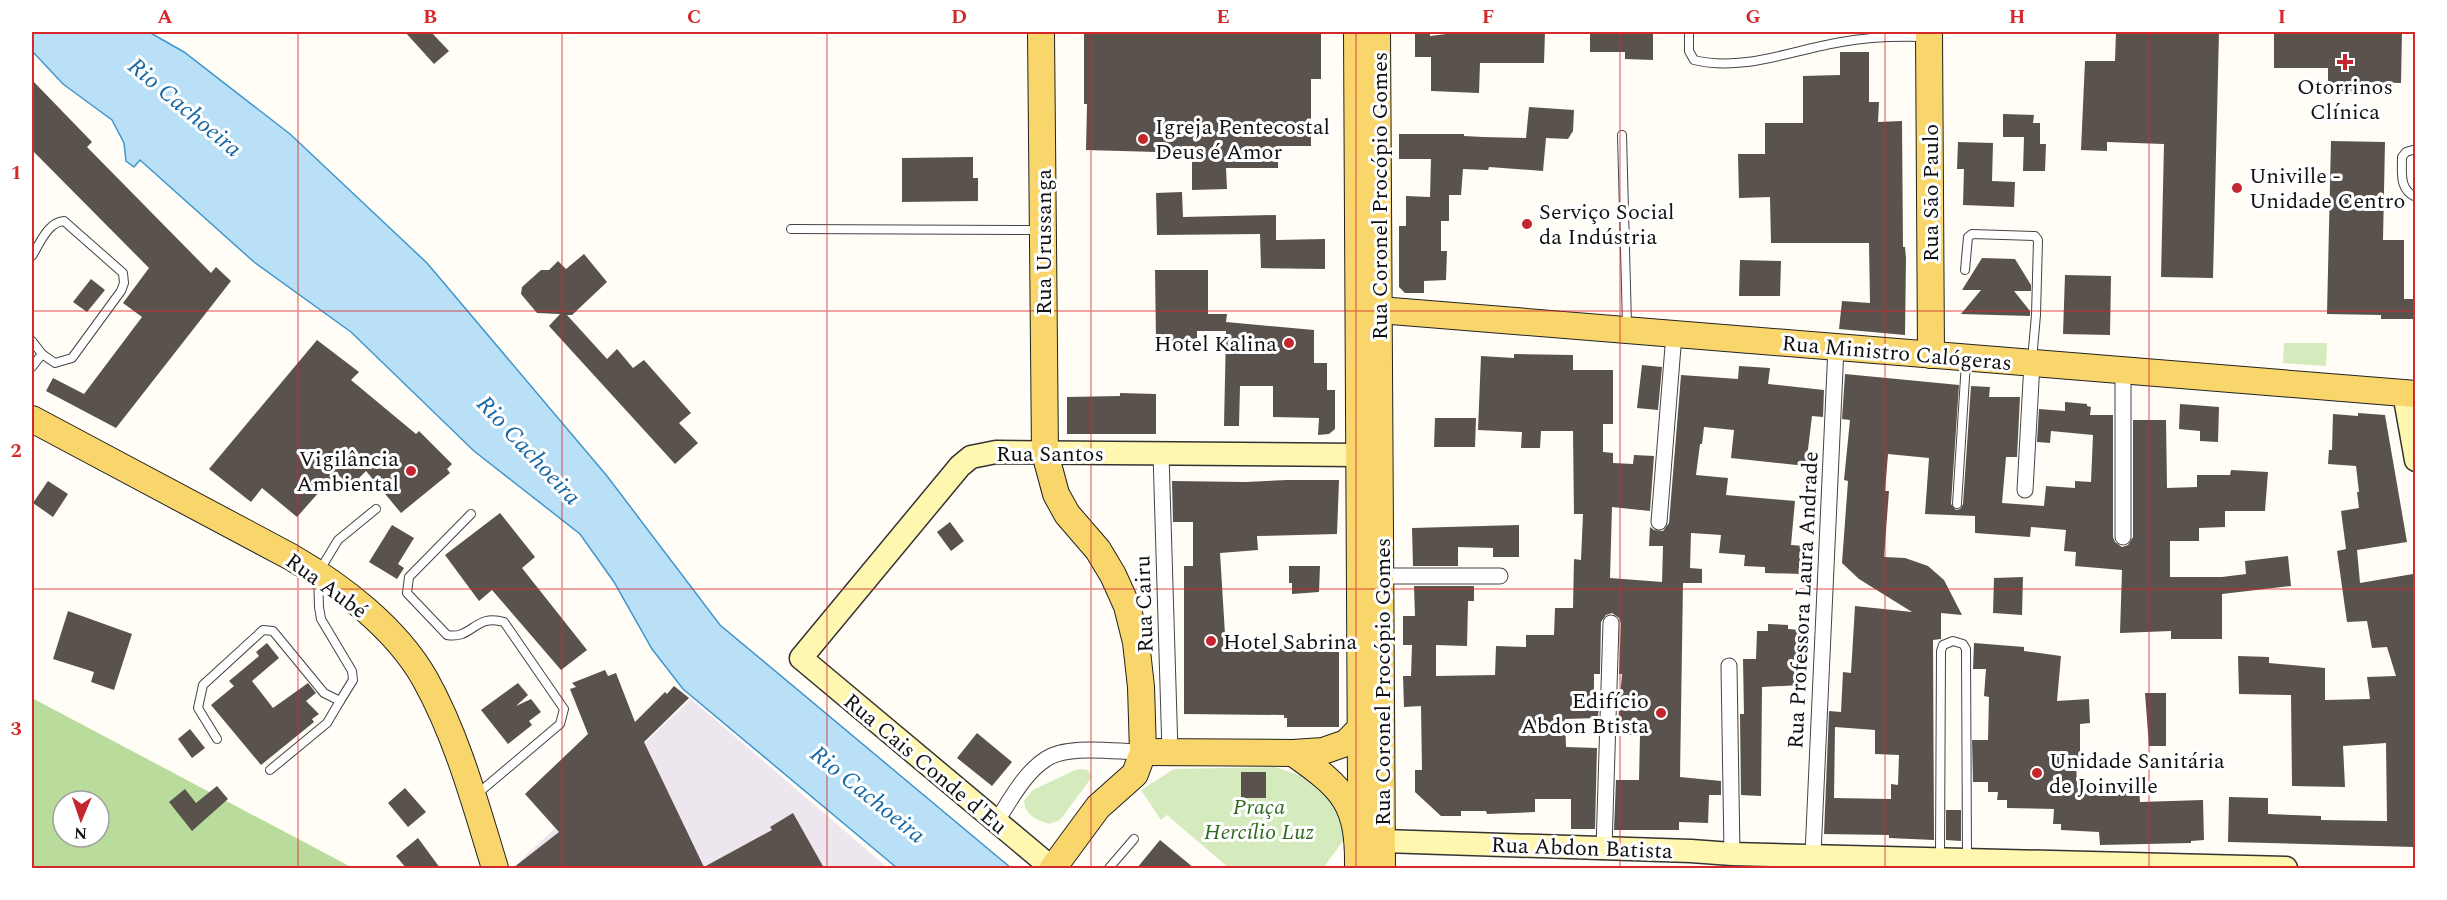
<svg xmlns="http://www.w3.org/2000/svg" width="2447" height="900" viewBox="0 0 2447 900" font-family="Spectral,serif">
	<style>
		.industrial { fill: #eee6ef }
		.green { fill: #d5ebbd }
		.forest { fill: #b9dc9c; fill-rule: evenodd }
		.water { fill: #b9e0f7; stroke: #3f96cf; stroke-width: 1.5 }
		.building { fill: #5a524d; fill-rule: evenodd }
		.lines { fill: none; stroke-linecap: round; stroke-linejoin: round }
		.lane-casing { stroke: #444; stroke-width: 10 }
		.street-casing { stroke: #444; stroke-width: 17 }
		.secondary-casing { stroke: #333; stroke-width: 25 }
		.primary-casing { stroke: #222; stroke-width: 28 }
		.lane { stroke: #fff; stroke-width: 8 }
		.street { stroke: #fff; stroke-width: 15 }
		.secondary { stroke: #fff6b0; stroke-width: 22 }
		.primary { stroke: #f9d66b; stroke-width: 26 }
		.grid { fill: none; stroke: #d62828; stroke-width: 1.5; stroke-opacity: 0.55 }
		.poi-dot { fill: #c4262e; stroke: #fff; stroke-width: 2 }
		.labels { text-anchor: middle; stroke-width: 6; stroke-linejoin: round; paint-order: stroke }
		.poi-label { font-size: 22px; fill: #111; stroke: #fff; text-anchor: start }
		.street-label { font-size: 22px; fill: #111; stroke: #fff }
		.park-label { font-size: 22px; font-style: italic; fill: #2f6b1f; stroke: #fff }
		.water-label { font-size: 24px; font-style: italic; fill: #1768a6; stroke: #fff }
		.neatline { fill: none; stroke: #d62828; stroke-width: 2 }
		.grid-label { font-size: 20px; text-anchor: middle; font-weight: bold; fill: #d62828 }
	</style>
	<rect width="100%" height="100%" fill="#fffdf5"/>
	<path class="industrial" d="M691,699L888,868H519L517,864Z"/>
	<g class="green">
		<path d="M2284,343H2327L2326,366L2283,363Z"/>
		<path d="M1275,767L1299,775L1329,798L1342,820L1343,841L1323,868H1229L1167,815L1161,820L1141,790L1174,769Z"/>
		<path d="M1082,769L1088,770L1092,777L1060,820L1049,824C1037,820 1025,815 1024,801L1033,790L1075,770Z"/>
	</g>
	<path class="forest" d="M32,698L353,868H32ZM63,801H99V837H63Z"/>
	<path class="water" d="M32,32H149L184,52L290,134L427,263L607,476L720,625L1011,868H897L683,689L652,649L614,582L580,534L474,451L351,332L254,262L140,160L134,167L126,161L124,143L112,120L63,84L32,51Z"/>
	<g class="building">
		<path d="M405,32H431L449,51L434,64Z"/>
		<path d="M1084,32H1321V79H1311V146H1278V168H1226L1227,189L1192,190V153L1086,150L1087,104H1084Z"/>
		<path d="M1415,32H1430V36L1463,32H1545L1544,63H1480L1479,93L1431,91V57H1415Z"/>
		<path d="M1590,32H1653V60L1625,59V52H1590Z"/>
		<path d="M2116,32H2219L2213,278L2161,277L2164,144L2107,142V151L2081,150L2085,61H2115Z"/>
		<path d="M2274,32H2402L2401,83L2363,82V92H2328V68H2274Z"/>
		<path d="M1840,52H1869V102H1879L1878,122L1902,121L1903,247H1905L1906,258L1905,335L1839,329L1842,301L1870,303L1869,243H1771L1770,197L1739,198L1738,154H1765V123H1803V76L1840,75Z"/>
		<path d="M32,80L92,142L87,147L211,273L216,267L231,281L116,428L46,391L53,378L84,394L142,317L123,303L149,268L32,150Z"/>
		<path d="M1529,107L1574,110L1573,131L1568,139L1546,138L1543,171L1489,167L1488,170L1463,169L1461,195H1449V221H1441V251H1447L1446,280L1424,281V293H1405L1399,287V226H1406V196L1430,197L1431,159H1399V134H1464V136L1483,137L1526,138Z"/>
		<path d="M2003,114L2034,115L2033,123H2040V144H2046L2045,171H2023L2024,137H2003Z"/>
		<path d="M2331,141L2385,142L2383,240H2404V299H2415L2414,319H2381V315L2327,314Z"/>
		<path d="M1958,142L1993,143L1992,181L2015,182L2014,207L1963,205L1964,169H1957Z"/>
		<path d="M973,157V178H978V201L902,202V158Z"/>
		<path d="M1182,192L1183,217L1276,215V240L1325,239V269L1261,268L1260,234L1157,235L1156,193Z"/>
		<path d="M584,254L607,282L572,315H567L607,359L617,349L633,368L644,360L691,413L679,423L698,443L675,464L549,326L560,314L537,313L521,294L522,287L541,270H549L558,261L566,269Z"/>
		<path d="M1982,258L2015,259L2031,285V291H2014L2030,311V316L1961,314L1981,290H1962Z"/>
		<path d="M1740,260L1781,261L1780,296H1739Z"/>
		<path d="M1155,270H1208V314H1227L1226,322L1314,330V363H1327V390H1335V429L1329,434L1318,435L1319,418L1273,417V386H1240L1239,426H1224L1226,331H1197V341H1156Z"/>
		<path d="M2065,275L2111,276L2110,335L2063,334Z"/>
		<path d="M91,279L105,290L87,312L73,302Z"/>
		<path d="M317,340L359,372L351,380L416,434L419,431L452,464L447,469L450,473L401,513L366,471L351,486L336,473L297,517L262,488L251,502L209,469Z"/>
		<path d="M1514,354L1573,355V370H1613V424H1603V452L1613,453V463L1633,464L1634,455L1654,456L1650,511L1612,507L1610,578L1662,582L1663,546H1649L1650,527L1654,530L1663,531L1669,523L1681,375L1738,379L1739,366L1770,368L1768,384L1824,390L1823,417L1812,416L1806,466L1731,458L1734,430L1704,427L1702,444H1700L1696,475L1728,478L1726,495L1795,501L1791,545L1804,546L1803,574L1765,573V567L1744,566L1745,555L1719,553L1721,535L1691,533L1690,568L1702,569V583H1683L1680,777L1721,781V795H1709L1708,823L1679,822V830H1614L1616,780H1639L1640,735L1617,734L1622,674H1619L1621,623L1619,618L1612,613L1606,615L1601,622L1600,674H1594V705H1599L1598,718L1565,719L1566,747L1597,748L1595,829H1571V799H1535V812L1487,814L1486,811H1461V816H1441L1415,792V770H1422L1421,706L1404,707L1403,676H1411L1412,645H1403V616H1415L1414,586H1474V601H1468L1467,646L1436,645V676L1495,675L1496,646L1526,647V635H1554L1555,608H1573L1574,559L1581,560L1583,514H1574L1573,431H1541L1540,448H1521L1522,432L1478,430L1481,356L1514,358Z"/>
		<path d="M1642,365L1662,367L1658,410L1637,408Z"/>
		<path d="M1845,374L1959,385L1951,504L1956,510L1960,509L1963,504L1971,386L1990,387L1989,397H2020L2017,457H2006L2002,503L2044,506L2046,486L2075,488V481L2091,482L2093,435L2051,431L2050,443L2037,442L2039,409L2065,411V402L2087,404V406L2091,407L2090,415H2113V537L2115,542L2122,547L2128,545L2133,537V420H2166L2167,488L2197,487V475H2230L2231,470L2268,472L2265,511H2225V527L2199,528V541H2170V577H2222L2246,574L2245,561L2288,556L2291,586L2222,594V639H2171V631L2120,633L2122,570L2075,566L2076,552L2064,551L2066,530L2031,527L2030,537L1975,533V516L1925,514L1929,458L1888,454L1885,491H1889L1884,557L1905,558L1928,566L1944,580L1962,615L1941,613V639L1933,640L1934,840L1889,838V835L1824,834L1829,711L1841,712L1843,672L1851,673L1855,606L1912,612L1859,579L1842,563L1848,481L1844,480L1850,420L1842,419ZM1835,727L1875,730V754L1899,755L1898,785L1891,784V799L1834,798Z"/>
		<path d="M1120,393L1156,394V434H1067V397L1120,396Z"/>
		<path d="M2180,404L2219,407L2218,442L2200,441V431L2179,429Z"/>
		<path d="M2358,413L2385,415L2407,542L2357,550L2360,583L2413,574L2415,590V847L2228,842L2229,797L2268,798V814L2321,816V820L2387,821L2386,743L2343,746L2345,787L2292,786L2291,695L2239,694L2238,656L2269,657V663L2325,668V700L2370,699L2367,677L2396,676L2387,647L2372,648L2367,621L2347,622L2337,551L2346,549L2341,511L2359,508L2357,492H2359L2356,466L2328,464L2329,450H2332L2333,414L2358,416Z"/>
		<path d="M1435,418H1476L1475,447H1434Z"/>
		<path d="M1287,480H1339L1337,534L1257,536L1258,550L1220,553L1225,634H1234V640H1275V649L1309,648L1313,650L1339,651V727H1287V718H1284V715L1184,714V566H1193V522H1173L1172,481L1246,482Z"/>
		<path d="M48,481L68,494L53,517L33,503Z"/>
		<path d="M500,513L535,557L522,568L587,650L561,670L492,590L479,601L445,555Z"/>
		<path d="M950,522L964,541L951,551L937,532Z"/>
		<path d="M392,525L414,538L398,564L404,568L397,579L369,562Z"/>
		<path d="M1519,525V557H1493V548L1458,547V566H1413L1412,528Z"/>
		<path d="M1289,566H1320L1319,592L1292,594V583H1289Z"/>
		<path d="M2023,577L2022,615L1993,613L1994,578Z"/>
		<path d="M68,611L132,634L114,690L91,682L94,672L53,659Z"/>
		<path d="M1768,624L1788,625V629L1800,630L1798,665H1801V685L1762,687L1761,796L1741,795L1740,714H1744L1743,659H1756L1757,631H1768Z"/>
		<path d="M267,643L279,658L252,681L273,708L308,683L316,693L306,701L319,714L312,719L314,722L261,765L211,705L234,686L229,681L259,656L256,652Z"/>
		<path d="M1974,643L2024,647V651L2061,656L2057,701L2089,699L2090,723L2080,724V757H2076L2077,788L2109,791L2108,788L2139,787L2140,802L2203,800L2204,840L2191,841V843L2100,845L2099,832L2061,830V824H2053L2054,809L2007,808V800H1997L1998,792H1988V782H1973L1972,740H1988L1989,697L1984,696L1986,669H1973Z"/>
		<path d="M605,670L608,676L616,673L635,722L665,692L667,694L674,686L689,698L644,742L704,867L772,830L770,827L793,813L824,868H513L559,832L525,794L588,734L570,689L576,687L572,683Z"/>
		<path d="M518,683L528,695L516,706L531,699L541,712L529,721L532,725L508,744L481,710Z"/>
		<path d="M2145,693H2166V746H2149Z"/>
		<path d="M190,729L205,748L192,758L178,739Z"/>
		<path d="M977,733L1012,762L992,786L957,758Z"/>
		<rect x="1241" y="772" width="25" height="26"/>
		<path d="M217,786L228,799L192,831L169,802L185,789L196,803Z"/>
		<path d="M405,788L426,812L408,827L388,803Z"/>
		<path d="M1946,810H1961V841L1946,840Z"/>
		<path d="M418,838L440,868H406L396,856Z"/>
		<path d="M1160,840L1194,868H1137Z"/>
	</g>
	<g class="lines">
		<defs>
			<g id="lane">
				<path d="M1689,32V51L1694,60C1743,72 1793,50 1841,42C1868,37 1896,36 1924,37"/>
				<path d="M1622,135L1627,325"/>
				<path d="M2416,149L2406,152L2402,157C2402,173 2399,190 2416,197"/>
				<path d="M791,229L1038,230"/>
				<path d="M32,256C40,243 48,222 64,221L123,273L124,283L121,291L72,358L55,363L42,354"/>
				<path d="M1965,270L1968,237L1972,234L2035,236L2038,240L2036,315L2032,360"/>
				<path d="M32,341L42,354L32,367"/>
				<path d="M1957,504L1966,362"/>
				<path d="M471,514L409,577L407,593L447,635C472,640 475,613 504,622L564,709L560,724L476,795"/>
				<path d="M217,739L198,708L203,685L263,630L273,631L324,693L340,701L353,680L352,671L321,619L319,607L318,573L338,540L376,509"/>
				<path d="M270,770L327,723L340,701"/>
				<path d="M1940,856L1941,651L1943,645L1953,641L1963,644L1966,649L1967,857"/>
				<path d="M1109,868L1134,839"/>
			</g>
			<g id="street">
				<path d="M2123,371V537"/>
				<path d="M1161,454L1170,752"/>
				<path d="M2025,490L2032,363"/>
				<path d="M1659,522L1674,334"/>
				<path d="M1381,576H1500"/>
				<path d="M1729,666L1732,854"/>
				<path d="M996,822C1010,801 1024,773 1046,759C1068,744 1116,752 1143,752"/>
				<path d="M1604,848L1611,623"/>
				<path d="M1813,854L1836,347"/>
			</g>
			<g id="secondary">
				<path d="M2404,393L2416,460"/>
				<path d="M1383,841L1691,851L1732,854L2286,868"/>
				<path d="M1052,868L801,658L960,466L971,457L996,452L1358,455"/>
			</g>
			<g id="primary">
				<path d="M1041,32L1045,453L1056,494L1067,514L1098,550L1113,575L1127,606L1136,642L1141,687L1143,752L1135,774L1098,807L1053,868"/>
				<path d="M1357,32L1361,784L1362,798L1378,833"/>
				<path d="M1377,32L1382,868"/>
				<path d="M1929,32L1931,355"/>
				<path d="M1379,310L2416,394"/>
				<path d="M32,419L291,557C341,586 396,628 425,679C457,736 476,806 495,868"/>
				<path d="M1143,752L1293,753L1323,751L1346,743L1361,728"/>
				<path d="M1293,753C1344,789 1359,803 1358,868"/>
			</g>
		</defs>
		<use href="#lane" class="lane-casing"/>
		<use href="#street" class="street-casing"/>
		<use href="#secondary" class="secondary-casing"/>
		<use href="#primary" class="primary-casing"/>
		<use href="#lane" class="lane"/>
		<use href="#street" class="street"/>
		<use href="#secondary" class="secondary"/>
		<use href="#primary" class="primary"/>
	</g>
	<path class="grid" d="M298,32V868M562,32V868M827,32V868M1091,32V868M1356,32V868M1620,32V868M1885,32V868M2149,32V868M32,311H2416M32,589H2416"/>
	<g class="poi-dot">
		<path d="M2342 53h6v6h6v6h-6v6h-6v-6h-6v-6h6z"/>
		<circle cx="1143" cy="139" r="6"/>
		<circle cx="2237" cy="188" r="6"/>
		<circle cx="1527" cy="224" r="6"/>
		<circle cx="1289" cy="343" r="6"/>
		<circle cx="411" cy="471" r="6"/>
		<circle cx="1211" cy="641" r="6"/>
		<circle cx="1661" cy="713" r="6"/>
		<circle cx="2037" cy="773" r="6"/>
	</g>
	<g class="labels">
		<g class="poi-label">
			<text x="2345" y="94" text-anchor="middle">Otorrinos<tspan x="2345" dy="25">Clínica</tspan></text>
			<text x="1155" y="134">Igreja Pentecostal<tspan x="1155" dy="25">Deus é Amor</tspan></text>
			<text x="2249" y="183">Univille -<tspan x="2249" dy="25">Unidade Centro</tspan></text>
			<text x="1539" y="219">Serviço Social<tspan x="1539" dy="25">da Indústria</tspan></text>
			<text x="1277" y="351" text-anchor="end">Hotel Kalina</text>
			<text x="399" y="466" text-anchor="end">Vigilância<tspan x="399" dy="25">Ambiental</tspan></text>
			<text x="1223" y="649">Hotel Sabrina</text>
			<text x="1649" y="708" text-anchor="end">Edifício<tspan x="1649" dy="25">Abdon Btista</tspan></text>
			<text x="2049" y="768">Unidade Sanitária<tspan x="2049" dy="25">de Joinville</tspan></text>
		</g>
		<g class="street-label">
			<text transform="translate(1930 193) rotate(-90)" y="8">Rua São Paulo</text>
			<text transform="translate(1379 196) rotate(-90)" y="8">Rua Coronel Procópio Gomes</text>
			<text transform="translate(1043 242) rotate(-90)" y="8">Rua Urussanga</text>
			<text transform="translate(1897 352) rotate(5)" y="8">Rua Ministro Calógeras</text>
			<text x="1050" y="461">Rua Santos</text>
			<text transform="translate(327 585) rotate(36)" y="8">Rua Aubé</text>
			<text transform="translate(1802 600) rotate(-87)" y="8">Rua Professora Laura Andrade</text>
			<text transform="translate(1143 604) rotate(-92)" y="8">Rua Cairu</text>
			<text transform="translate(1382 682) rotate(-90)" y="8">Rua Coronel Procópio Gomes</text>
			<text transform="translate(926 763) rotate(40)" y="8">Rua Cais Conde d'Eu</text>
			<text transform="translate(1582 847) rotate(2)" y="8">Rua Abdon Batista</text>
		</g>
		<g class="park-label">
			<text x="1259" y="814">Praça<tspan x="1259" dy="25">Hercílio Luz</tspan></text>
		</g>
		<g class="water-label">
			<text transform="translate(185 107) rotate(40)" y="8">Rio Cachoeira</text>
			<text transform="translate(529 450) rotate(47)" y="8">Rio Cachoeira</text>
			<text transform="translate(868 794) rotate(39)" y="8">Rio Cachoeira</text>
		</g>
	</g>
	<rect width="2447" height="900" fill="none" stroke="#ffffff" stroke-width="66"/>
	<g transform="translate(81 819) rotate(182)"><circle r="28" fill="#ffffff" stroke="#a0a0a0" stroke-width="1.5"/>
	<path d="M0-4.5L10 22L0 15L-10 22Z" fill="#c4262e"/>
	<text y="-9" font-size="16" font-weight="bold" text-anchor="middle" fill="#111111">N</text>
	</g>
	<rect x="33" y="33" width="2381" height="834" class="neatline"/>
	<g class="grid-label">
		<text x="165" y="23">A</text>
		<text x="430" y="23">B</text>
		<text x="694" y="23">C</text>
		<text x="959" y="23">D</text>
		<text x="1223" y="23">E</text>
		<text x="1488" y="23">F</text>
		<text x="1753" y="23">G</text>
		<text x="2017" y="23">H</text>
		<text x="2282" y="23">I</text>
		<text x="16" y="179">1</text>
		<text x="16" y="457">2</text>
		<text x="16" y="735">3</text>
	</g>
</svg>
